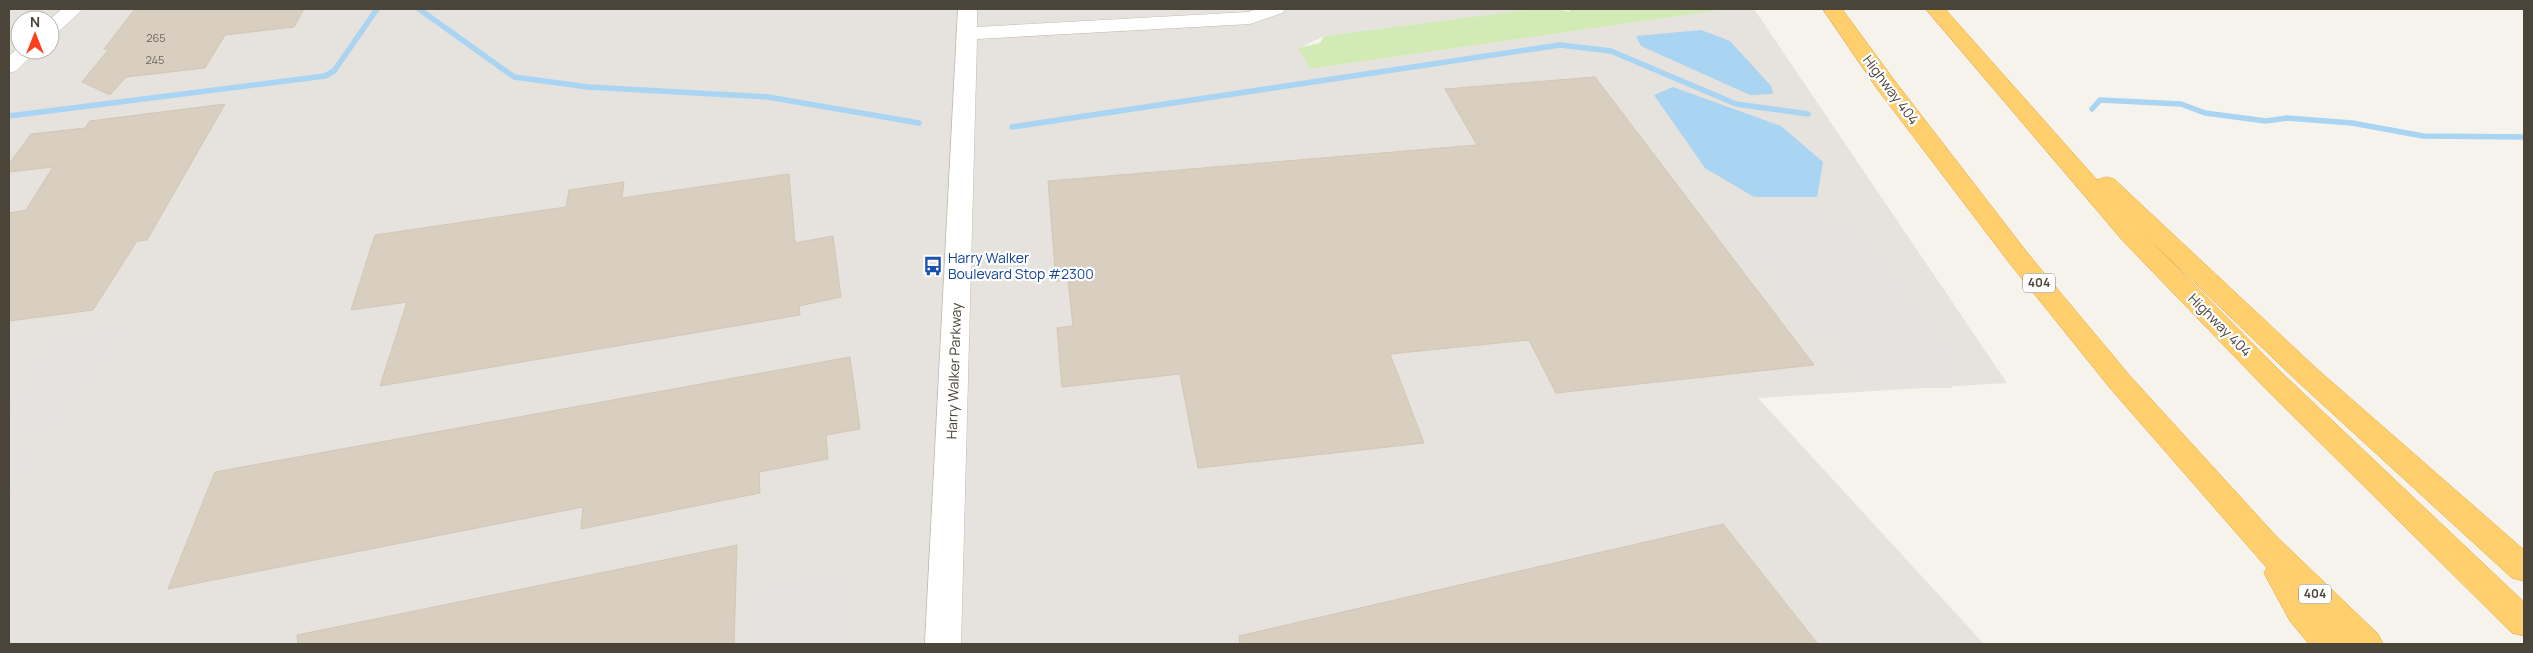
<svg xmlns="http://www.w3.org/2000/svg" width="2533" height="653" viewBox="0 0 2533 653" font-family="Manrope,sans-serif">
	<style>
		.industrial { fill: #e6e2dd; fill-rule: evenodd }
		.green { fill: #d2eab5 }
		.parking { fill: #e5e3e0 }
		.water { fill: #a9d4f2 }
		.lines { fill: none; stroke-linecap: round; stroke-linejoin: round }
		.stream { stroke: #a9d4f2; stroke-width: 5.5 }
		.building { fill: #d8cfc1; stroke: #d3c7b4 }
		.minor-casing { stroke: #c2bbae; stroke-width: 1 }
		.highway-casing { stroke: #e0a43c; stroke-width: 1 }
		.minor { fill: #fff; fill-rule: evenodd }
		.highway { fill: #ffcf6e; fill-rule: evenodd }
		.labels { text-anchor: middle; stroke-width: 4.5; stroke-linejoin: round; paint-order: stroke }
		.number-label { font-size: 11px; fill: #6e675b }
		.shield { fill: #fff; stroke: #817c74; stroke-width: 1 }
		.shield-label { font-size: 12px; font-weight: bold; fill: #4b4439 }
		.street-label { font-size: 14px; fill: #4b4439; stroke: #fff }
		.transit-label { font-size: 14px; fill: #164399; stroke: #fff; text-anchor: start }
	</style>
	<rect width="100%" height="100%" fill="#f6f3ec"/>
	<path class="industrial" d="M9,9H1531L1324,36L1299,48L1310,69L1727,9H1754L2007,383L1758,398L1984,644H9ZM20,20H50V50H20Z"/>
	<path class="green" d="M1531,9H1559L1570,12L1569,9H1727L1310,69L1298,48L1320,43L1324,36Z"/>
	<g class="parking">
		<path d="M1819,208L1827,220L1852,219L1967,372H1943L1952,388L1856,387L1830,336H1804L1770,279L1789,277L1774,266H1759L1762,275L1751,276L1710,210Z"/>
		<path d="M127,324L58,426L9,435V413L54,338Z"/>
		<path d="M43,441L9,494V448Z"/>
		<path d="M849,570L854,644H759V588Z"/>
	</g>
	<g class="water">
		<path d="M1701,30L1730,41L1771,86L1773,94L1750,95L1641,46L1636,36Z"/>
		<path d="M1673,87L1781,126L1823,162L1817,197H1754L1705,168L1654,95Z"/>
	</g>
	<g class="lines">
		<g class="stream">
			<path d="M419,9L514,77L588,87L768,97L919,123"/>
			<path d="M2092,109L2100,100L2181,104L2205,113L2266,121L2287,118L2352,123L2423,136L2524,137"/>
			<path d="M9,116L325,76L334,71L377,9"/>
			<path d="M1012,127L1560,45L1611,51L1736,104L1808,114"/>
		</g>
	</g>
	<g class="building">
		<path d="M135,9H304L294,27L225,35L205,68L126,77L110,95L82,82L109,49H104Z"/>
		<path d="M1595,77L1814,365L1556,393L1529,340L1390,354L1424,443L1198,468L1180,374L1062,387L1057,328L1073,326L1068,280L1056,281L1048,181L1477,145L1445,89Z"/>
		<path d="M225,104L147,240L137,241L93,310L9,321V213L26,210L53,167L9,172V164L31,134L85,128L90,121Z"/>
		<path d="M789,174L795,243L833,236L841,297L799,306L800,315L380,386L407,302L351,310L375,235L566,207L569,190L624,182L622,198Z"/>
		<path d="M850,357L860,429L826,435L828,459L759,472L760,493L581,529L583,507L168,589L215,472Z"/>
		<path d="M1723,524L1818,644H1240L1239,636Z"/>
		<path d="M737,545L734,644H298L297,635Z"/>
	</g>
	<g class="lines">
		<defs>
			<g id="minor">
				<path d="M62,9H83L57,33L50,35L49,20Z"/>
				<path d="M958,9H977V27L1248,12L1257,9H1285L1282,13L1250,24L977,39L961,644H925Z"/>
				<path d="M20,46V50H37L16,71L9,73V56Z"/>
			</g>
			<g id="highway">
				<path d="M1823,9H1842L1894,80L2029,255L2130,376L2276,536L2378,634L2383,644H2309L2290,621L2264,573L2267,568L2110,388L2011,265L1878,90Z"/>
				<path d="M1926,9H1945L2097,180L2106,177L2114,179L2317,369L2524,550V581L2512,578L2297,381L2146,236L2283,374L2524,602V636L2512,633L2263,386L2123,241Z"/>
			</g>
		</defs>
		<use href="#minor" class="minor-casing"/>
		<use href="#highway" class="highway-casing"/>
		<use href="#minor" class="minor"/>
		<use href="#highway" class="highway"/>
	</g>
	<defs>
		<symbol id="bus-bare" viewBox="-9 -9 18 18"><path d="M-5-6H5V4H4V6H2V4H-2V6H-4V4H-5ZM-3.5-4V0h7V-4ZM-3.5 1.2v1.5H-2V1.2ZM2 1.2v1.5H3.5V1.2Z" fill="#1a4fb4" stroke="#fff" stroke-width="2.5" paint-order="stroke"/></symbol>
	</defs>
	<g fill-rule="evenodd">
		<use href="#bus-bare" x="919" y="252" width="28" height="28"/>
	</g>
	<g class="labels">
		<g class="number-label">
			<text x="156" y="42">265</text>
			<text x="155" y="64">245</text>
		</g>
		<g class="shield">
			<rect x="2023" y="273.5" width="32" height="19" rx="4"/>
			<rect x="2299" y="584.5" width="32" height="19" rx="4"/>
		</g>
		<g class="shield-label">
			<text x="2039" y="287">404</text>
			<text x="2315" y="598">404</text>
		</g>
		<g class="street-label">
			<text transform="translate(1891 90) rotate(53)" y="5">Highway 404</text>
			<text transform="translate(2220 325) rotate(45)" y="5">Highway 404</text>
			<text transform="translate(954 371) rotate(-88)" y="5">Harry Walker Parkway</text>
		</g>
		<g class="transit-label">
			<text x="948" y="263">Harry Walker<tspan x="948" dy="16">Boulevard Stop #2300</tspan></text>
		</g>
	</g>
	<rect width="2533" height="653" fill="none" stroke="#4b4439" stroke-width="20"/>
	<g transform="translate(35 35)"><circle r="24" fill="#ffffff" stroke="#b7b4b0"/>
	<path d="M0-4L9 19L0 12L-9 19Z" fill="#fc3f1d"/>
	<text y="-8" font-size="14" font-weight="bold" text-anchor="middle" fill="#4b4439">N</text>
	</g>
</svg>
